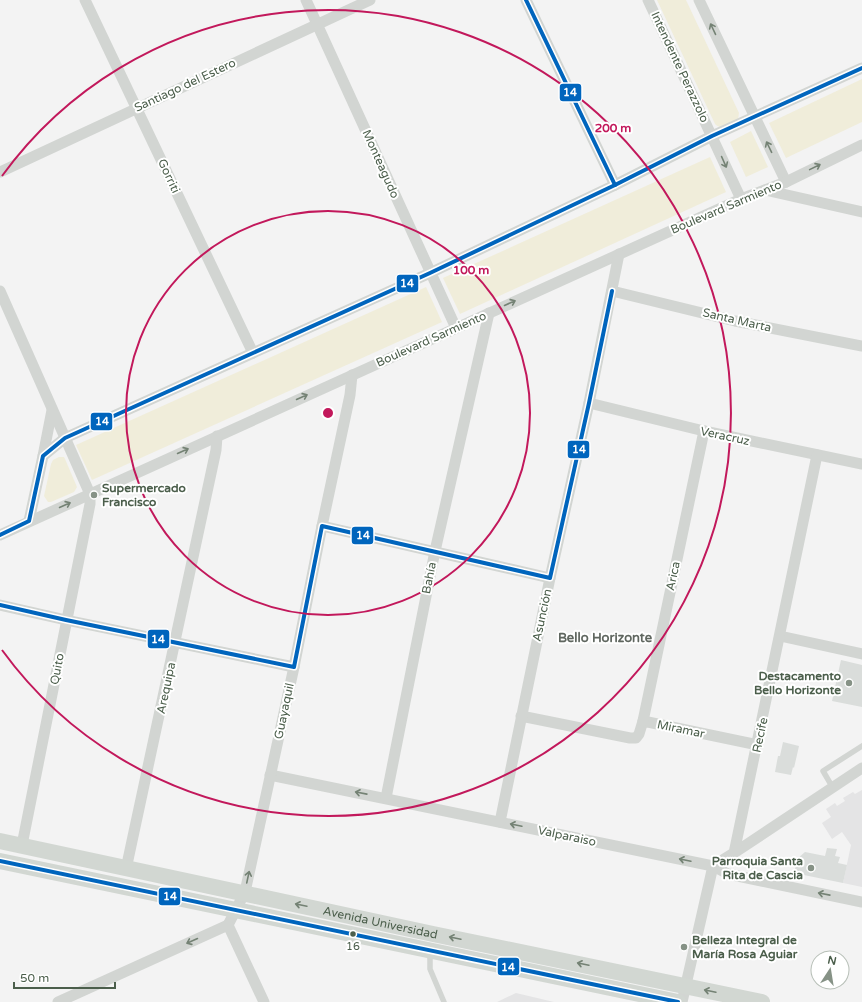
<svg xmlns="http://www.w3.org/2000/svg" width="862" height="1002" viewBox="0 0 862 1002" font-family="'Varela Round',sans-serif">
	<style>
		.education { fill: #e4e4e5 }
		.green { fill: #f0edda }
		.building { fill: #dadddb }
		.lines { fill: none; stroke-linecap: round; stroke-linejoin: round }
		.service { stroke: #d2d5d2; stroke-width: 5.5 }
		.minor { stroke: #d2d5d2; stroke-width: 11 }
		.secondary { stroke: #d2d7d2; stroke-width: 16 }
		.bus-1-casing { stroke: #fff; stroke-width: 7 }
		.bus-1 { stroke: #0065bd; stroke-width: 4 }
		.oneway { stroke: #748274 }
		.ring { fill: none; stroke: #c2185b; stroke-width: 2 }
		.poi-dot { fill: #869286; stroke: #fff; stroke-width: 1.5 }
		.bus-dot { fill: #4b5e4b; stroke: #fff; stroke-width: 1.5 }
		.labels { text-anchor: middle; stroke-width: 4; stroke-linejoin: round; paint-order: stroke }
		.bus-label { font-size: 11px; fill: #4b5e4b; stroke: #fff }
		.street-label { font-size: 12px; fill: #4b5e4b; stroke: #fff }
		.poi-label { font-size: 12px; font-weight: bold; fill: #4b5e4b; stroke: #fff; text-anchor: start }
		.neighbourhood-label { font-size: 13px; font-weight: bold; fill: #5f665f; stroke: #fff }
		.centre { fill: #c2185b; stroke: #fff; stroke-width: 2 }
		.ring-label { font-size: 12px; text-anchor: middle; font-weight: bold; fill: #c2185b; stroke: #fff; stroke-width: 4; stroke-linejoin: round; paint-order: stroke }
		.line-badge { stroke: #fff; stroke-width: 1.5 }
		.badge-label { font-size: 11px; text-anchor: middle; font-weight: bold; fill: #fff }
	</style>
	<rect width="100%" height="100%" fill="#f3f3f3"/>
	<g class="education">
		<path d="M862,790V887L843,883L851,845L842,832L832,839L822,823L831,817L826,809L835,803L837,806L845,801L843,798L853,792L855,794Z"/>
		<path d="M516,993L554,1002H497Z"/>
	</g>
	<g class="green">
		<path d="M657,0H686L739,113L738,120C731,123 721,131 715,124Z"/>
		<path d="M862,79V122L786,158L769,123Z"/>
		<path d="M751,131L768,167L746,177L730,142Z"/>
		<path d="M710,157L726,192L460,314L443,278Z"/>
		<path d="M426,287L442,322L92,480L76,445Z"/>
		<path d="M59,457H64L65,459L77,487L74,492L51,502H48L44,496L51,464L53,460Z"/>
	</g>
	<g class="building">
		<path d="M841,660L862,665V707L832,701Z"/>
		<path d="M783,742L799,746L794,768L793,767L791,775L775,772L778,756H780Z"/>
		<path d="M827,848L837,849L835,856L840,857L838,863L847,865L843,883L794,873L797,859L805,852L825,856Z"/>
	</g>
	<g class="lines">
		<g class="service">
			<path d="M833,788L823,771L862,746"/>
			<path d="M430,952V969L444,1002"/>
		</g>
		<g class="minor">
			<path d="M85,0L253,353"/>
			<path d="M306,0L456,328"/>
			<path d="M526,0L615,185"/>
			<path d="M648,0L741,199"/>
			<path d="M699,0L786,182"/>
			<path d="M0,172L370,0"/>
			<path d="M765,190L862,212"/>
			<path d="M0,291L90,494V504L22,845"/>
			<path d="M612,291L735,321L862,346"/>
			<path d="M589,403L704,431L862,464"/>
			<path d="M43,456L52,410"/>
			<path d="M29,521L43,456L65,438L430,273L615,185L712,136L862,68"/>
			<path d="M322,526L550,578"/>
			<path d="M0,535L741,199L786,182L862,145"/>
			<path d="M0,605L66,620L294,667"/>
			<path d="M780,636L862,654"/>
			<path d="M521,716L630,738H636L639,734L643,721L758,745"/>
			<path d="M643,721L704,431"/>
			<path d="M270,775L713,866L728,874L862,902"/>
			<path d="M386,798L435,551L489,313"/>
			<path d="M500,822L550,578L589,403L619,254"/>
			<path d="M734,853L862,768"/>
			<path d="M126,869L216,450L217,436"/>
			<path d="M228,925L245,892L294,667L322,526L350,395L352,375"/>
			<path d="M228,925L264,1002"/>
			<path d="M58,1002L228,925"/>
			<path d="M682,1002L713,866L734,853L817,455"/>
		</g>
		<g class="secondary">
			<path id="s1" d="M0,841L433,934L762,1002"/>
			<path d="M0,861L678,1002"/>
		</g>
		<defs>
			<g id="bus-1">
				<path d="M526,0L615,185"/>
				<path d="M0,535L29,521L43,456L65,438L430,273L615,185L712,136L862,68"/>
				<path d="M0,605L66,620L294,667L322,526L550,578L589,403L612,291"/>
				<path d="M0,861L678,1002"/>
			</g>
		</defs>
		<use href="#bus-1" class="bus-1-casing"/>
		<use href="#bus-1" class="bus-1"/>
	</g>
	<defs><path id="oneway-shaft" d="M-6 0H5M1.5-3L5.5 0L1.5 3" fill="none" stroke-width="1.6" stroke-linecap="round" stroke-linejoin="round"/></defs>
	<g class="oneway">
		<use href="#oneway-shaft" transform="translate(713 29) rotate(-115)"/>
		<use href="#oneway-shaft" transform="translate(769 147) rotate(-116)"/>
		<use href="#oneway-shaft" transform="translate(724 162) rotate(66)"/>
		<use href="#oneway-shaft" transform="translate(815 167) rotate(-26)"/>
		<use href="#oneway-shaft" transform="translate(510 303) rotate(-24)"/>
		<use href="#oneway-shaft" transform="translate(302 397) rotate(-24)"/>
		<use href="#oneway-shaft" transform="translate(183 451) rotate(-24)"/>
		<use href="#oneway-shaft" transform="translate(65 505) rotate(-24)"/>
		<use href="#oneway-shaft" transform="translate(361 793) rotate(-169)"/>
		<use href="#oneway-shaft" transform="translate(516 825) rotate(-168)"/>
		<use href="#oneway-shaft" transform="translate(685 860) rotate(-168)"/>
		<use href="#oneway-shaft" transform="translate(248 877) rotate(-78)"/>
		<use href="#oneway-shaft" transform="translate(824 894) rotate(-169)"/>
		<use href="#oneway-shaft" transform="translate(301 905) rotate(-168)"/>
		<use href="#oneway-shaft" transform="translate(455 938) rotate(-168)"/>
		<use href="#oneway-shaft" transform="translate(192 941) rotate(156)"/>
		<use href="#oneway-shaft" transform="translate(583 964) rotate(-168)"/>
		<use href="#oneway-shaft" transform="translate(710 991) rotate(-168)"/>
	</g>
	<g class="ring">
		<circle cx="328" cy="413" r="202"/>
		<path d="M2 176A403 403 0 1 1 2 650"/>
	</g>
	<g class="poi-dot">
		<circle cx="94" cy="495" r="4"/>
		<circle cx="849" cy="683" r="4"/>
		<circle cx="811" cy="868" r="4"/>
		<circle cx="684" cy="947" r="4"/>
	</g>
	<circle class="bus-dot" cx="353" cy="934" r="3.5"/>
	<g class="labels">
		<g class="bus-label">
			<text x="353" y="950">16</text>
		</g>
		<g class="street-label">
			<text transform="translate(680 67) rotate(65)" y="4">Intendente Perazzolo</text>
			<text transform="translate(185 85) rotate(-25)" y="4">Santiago del Estero</text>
			<text transform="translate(381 164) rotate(66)" y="4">Monteagudo</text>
			<text transform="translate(169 176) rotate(65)" y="4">Gorriti</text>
			<text transform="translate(726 207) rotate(-23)" y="4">Boulevard Sarmiento</text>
			<text transform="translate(737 320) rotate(13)" y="4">Santa Marta</text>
			<text transform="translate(431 339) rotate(-24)" y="4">Boulevard Sarmiento</text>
			<text transform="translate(725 436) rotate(12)" y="4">Veracruz</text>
			<text transform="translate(673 576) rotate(-78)" y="4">Arica</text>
			<text transform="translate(429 578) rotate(-79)" y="4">Bahía</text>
			<text transform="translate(542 615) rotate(-78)" y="4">Asunción</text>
			<text transform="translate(57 669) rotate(-79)" y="4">Quito</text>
			<text transform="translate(166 688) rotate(-78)" y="4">Arequipa</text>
			<text transform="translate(284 711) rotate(-78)" y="4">Guayaquil</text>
			<text transform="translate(681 729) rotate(12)" y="4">Miramar</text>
			<text transform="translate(760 735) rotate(-78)" y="4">Recife</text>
			<text transform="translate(567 836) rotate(12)" y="4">Valparaiso</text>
			<text dy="4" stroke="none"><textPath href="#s1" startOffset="389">Avenida Universidad</textPath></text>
		</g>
		<g class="poi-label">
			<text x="102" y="492">Supermercado<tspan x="102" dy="14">Francisco</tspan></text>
			<text x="841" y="680" text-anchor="end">Destacamento<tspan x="841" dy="14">Bello Horizonte</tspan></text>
			<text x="803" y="865" text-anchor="end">Parroquia Santa<tspan x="803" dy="14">Rita de Cascia</tspan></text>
			<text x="692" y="944">Belleza Integral de<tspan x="692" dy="14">María Rosa Aguiar</tspan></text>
		</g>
		<g class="neighbourhood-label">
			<text x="605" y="642">Bello Horizonte</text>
		</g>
	</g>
	<circle cx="328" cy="413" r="6" class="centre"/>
	<g class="ring-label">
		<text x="613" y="132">200 m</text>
		<text x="471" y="274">100 m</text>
	</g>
	<g class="line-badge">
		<rect x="559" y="83" width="23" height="19" rx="4" fill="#0065bd"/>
		<rect x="396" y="274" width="23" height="19" rx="4" fill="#0065bd"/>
		<rect x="90" y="412" width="23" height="19" rx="4" fill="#0065bd"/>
		<rect x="567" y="440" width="23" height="19" rx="4" fill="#0065bd"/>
		<rect x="351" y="526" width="23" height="19" rx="4" fill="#0065bd"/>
		<rect x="147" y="629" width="23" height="20" rx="4" fill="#0065bd"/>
		<rect x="158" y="887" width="23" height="19" rx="4" fill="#0065bd"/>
		<rect x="497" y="957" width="23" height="19" rx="4" fill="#0065bd"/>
	</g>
	<g class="badge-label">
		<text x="570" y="96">14</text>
		<text x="407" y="287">14</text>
		<text x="102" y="425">14</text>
		<text x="579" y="453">14</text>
		<text x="363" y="539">14</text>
		<text x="158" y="643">14</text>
		<text x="170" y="900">14</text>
		<text x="508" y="971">14</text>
	</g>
	<g transform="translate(830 970) rotate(12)"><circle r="19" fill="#ffffff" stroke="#b7bfb7"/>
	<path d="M0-3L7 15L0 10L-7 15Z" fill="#869286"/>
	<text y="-6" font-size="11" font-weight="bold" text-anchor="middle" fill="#4b5e4b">N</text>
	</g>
	<path d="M14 982v6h101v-6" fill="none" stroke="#4b5e4b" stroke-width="2"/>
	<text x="20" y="982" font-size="12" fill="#4b5e4b" stroke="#ffffff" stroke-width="3" paint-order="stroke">50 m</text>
</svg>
